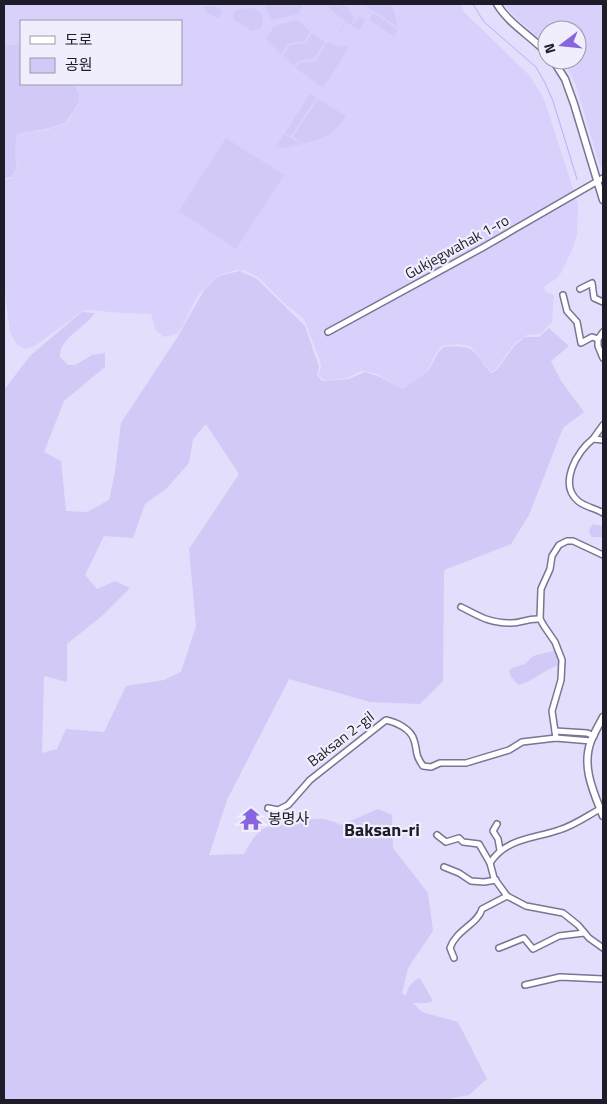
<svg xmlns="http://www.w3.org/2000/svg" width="607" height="1104" viewBox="0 0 607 1104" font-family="'Titillium Web','Noto Sans KR',sans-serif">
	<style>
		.built { fill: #d9d1fc }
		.green { fill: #d2c9f6; fill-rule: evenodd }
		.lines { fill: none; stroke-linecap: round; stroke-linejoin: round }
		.stream { stroke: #bdacfd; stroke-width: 1 }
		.minor-casing { stroke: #7a7495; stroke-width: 8 }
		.major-casing { stroke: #7a7495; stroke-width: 9 }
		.minor { stroke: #fff; stroke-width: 5 }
		.major { stroke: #fff; stroke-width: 6 }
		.labels { text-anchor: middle; stroke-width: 4.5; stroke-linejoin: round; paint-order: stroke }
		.street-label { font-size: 15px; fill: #1f1c29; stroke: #f0edfc }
		.poi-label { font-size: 15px; fill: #1f1c29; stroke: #f0edfc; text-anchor: start }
		.quarter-label { font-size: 18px; font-weight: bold; fill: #1f1c29; stroke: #f0edfc }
	</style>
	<rect width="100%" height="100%" fill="#e3defb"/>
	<g class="built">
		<path d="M4,4H461L464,12L529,75L544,99L578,204L577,234L573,248L561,273L557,278L544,287L546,292L554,295L552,322L540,334L527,335L515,343L495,370L491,372L471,347L460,344L442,346L436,353L428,370L403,389L377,374L368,372L361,371L347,378L332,380H323L318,374L321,368L320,361L304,319L283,302L258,277L244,270H235L217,276L200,293L193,304L183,326L176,334L164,337L156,331L151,314L123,313L88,310L81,312L36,345L26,349L17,345L10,332L4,286V179L12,178L18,167L15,153L17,134L46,130L66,123L79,104V94L76,84H181V21H21V44L4,45Z"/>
		<path d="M504,4H603V166L600,167L576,85L563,60H577V30H547V45L513,15Z"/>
	</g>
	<g class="green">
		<path d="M264,4H301L302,6L298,14L272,20Z"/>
		<path d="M328,4H334L338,7L343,4L351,10L350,13L355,18L351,25L346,22L338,34L345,21L330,9Z"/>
		<path d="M367,4H392L398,27L366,6Z"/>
		<path d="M216,6L223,12L218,18L205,12L204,7Z"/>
		<path d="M253,8L260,12L263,21L261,28L252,31L233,19L235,10Z"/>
		<path d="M373,13L397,29L395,37L369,20Z"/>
		<path d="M359,16L366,20L359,30L352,26Z"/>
		<path d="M298,20L310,32L304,41L289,43L281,54L266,39L274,26Z"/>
		<path d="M312,33L325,42L314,58L298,61L294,66L283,56L290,45L306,43Z"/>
		<path d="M327,42L334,45L349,47L323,88L296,68L299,63L316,61Z"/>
		<path d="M21,44V84H75L79,94V103L65,123L46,129L17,134L15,153L17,167L12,177L4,178V45Z"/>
		<path d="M310,94L316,98L291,136L285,133Z"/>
		<path d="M318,99L346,116C331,137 327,136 304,144L293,137Z"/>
		<path d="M284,134L302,144L284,148L276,147Z"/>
		<path d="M226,138L284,175L236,249L179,211Z"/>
		<path d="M240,271L257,279L305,326L319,367L317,375L322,381L349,379L365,372L380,377L403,389L429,370L438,353L443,347C477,345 471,350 491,373L496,371L515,345L525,337H539L549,328L569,346L551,361L561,381L584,412L563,428L529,515L511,544L444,570L443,681L420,704L370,702L289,679L227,800L209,855L244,854C248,847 253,837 259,832C267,824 275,827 284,825C308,820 318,814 341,825L378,809L392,815L393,848L428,893L433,931L408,968L402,993L406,996C408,988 411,981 420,978L433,1001L427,1003H413L422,1012L458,1022L487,1079L469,1095L444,1100H4V390L30,356L72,320L82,312L95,313C85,328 59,338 60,357L68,365H75L92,355L105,353V367L64,401L44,452L61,461L66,511L87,512L109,500L115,472L121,423L177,338L204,290L218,276ZM206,424L239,474L189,549L196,626L181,672L164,680L126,686L104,732L66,729L57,749L42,753L44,676L67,682V644L103,615L130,588L115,581L97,589L85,575L104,536L133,538L145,504L167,488L189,463L193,439Z"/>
		<path d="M593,524L603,526V537H592L590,535L589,530Z"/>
		<path d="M553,651H557L560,661L558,665C544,670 533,681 519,685L511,677L509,671L512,668L525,664L533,656Z"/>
	</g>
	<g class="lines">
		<path class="stream" d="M473,4L484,22L536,67L544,81L553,101L577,179"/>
		<defs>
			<g id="minor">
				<path d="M580,289L592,283L594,298L603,302"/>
				<path d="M563,295L567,311L577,322L581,343L592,337L598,339"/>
				<path d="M328,332L482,248L603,178"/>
				<path d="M598,339V346L603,358"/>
				<path d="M598,339L603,332"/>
				<path d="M593,439L603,425"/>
				<path d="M603,440L593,439C577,451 558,484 578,501C585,507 595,508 603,513"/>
				<path d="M461,607C478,615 488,623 509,623C521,624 526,618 540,619"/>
				<path d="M555,731L587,733L594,736"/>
				<path d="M556,738L552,711L561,680L562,660L555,642L544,626L540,619L541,589L550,569L552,556L559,545L567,541H573L603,555"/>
				<path d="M268,808L278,810L288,805L310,780L386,720C396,722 411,729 414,740C418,752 414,753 423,766L431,767L440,763H466L509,750L522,742L556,738L591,741"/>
				<path d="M600,809C587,816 573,826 559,830C533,839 506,838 490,863L494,878L507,896L526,906L563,913L578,925L589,938L603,948"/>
				<path d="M497,824L493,831L498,839L500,850"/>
				<path d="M437,835L446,842L459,838L463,842L479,844L490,863"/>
				<path d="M444,867L459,873L471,881L484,882L496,880"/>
				<path d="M499,948L524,938L533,949L559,936L584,933"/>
				<path d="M454,958L450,948C456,930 478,924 482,909L507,896"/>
				<path d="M525,985L560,977L603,979"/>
			</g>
			<g id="major">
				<path d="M497,4C509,24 531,36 547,53"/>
				<path d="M553,60L565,79L574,104L603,200"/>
				<path d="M603,717C599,725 594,733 591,741C581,767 594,793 603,816"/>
			</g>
		</defs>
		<use href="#minor" class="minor-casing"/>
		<use href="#major" class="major-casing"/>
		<use href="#minor" class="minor"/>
		<use href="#major" class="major"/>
	</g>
	<defs>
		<symbol id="temple-bare" viewBox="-9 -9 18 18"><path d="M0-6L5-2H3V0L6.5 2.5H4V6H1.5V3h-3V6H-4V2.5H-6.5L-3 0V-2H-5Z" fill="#8864df" stroke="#f0edfc" stroke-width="2.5" paint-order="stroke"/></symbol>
	</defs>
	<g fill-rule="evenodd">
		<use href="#temple-bare" x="235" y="803" width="32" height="32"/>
	</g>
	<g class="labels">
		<g class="street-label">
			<text transform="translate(457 247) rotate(-29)" y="5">Gukjegwahak 1-ro</text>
			<text transform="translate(341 739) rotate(-38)" y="5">Baksan 2-gil</text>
		</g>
		<g class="poi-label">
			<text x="268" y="824">봉명사</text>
		</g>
		<g class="quarter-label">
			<text x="382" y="836">Baksan-ri</text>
		</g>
	</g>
	<rect width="607" height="1104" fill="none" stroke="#1f1c29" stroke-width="10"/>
	<rect x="20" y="20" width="162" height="65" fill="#f0edfc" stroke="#9c99a8"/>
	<rect x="30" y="36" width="25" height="8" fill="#ffffff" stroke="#9c99a8"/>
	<text x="65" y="45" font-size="15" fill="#1f1c29">도로</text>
	<rect x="30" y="58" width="25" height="15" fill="#d2c9f6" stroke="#9c99a8"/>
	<text x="65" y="70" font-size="15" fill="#1f1c29">공원</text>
	<g transform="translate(562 45) rotate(254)"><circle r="24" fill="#f0edfc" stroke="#9c99a8"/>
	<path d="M0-4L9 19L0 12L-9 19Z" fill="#8864df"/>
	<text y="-8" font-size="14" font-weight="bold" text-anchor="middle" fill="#1f1c29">N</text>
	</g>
</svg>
